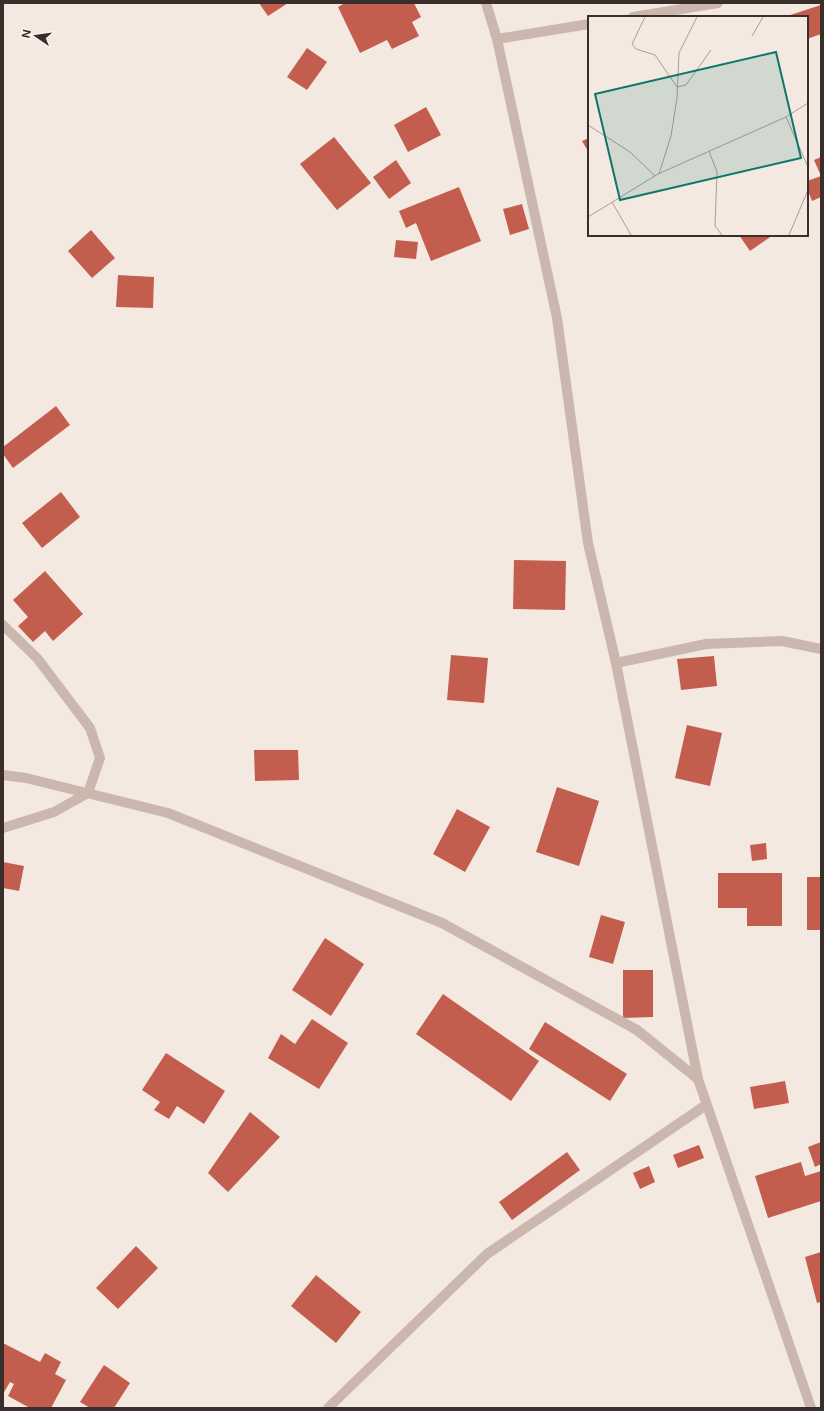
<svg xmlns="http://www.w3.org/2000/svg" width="824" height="1411" viewBox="0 0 824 1411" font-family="Inter,sans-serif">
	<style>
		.building { fill: #c35e4f }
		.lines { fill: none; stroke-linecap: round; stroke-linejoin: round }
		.minor { stroke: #cbb7ad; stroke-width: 10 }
		.inset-road { fill: none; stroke: #a99e98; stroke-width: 1 }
		.view { fill: #0f766e; fill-opacity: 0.15; stroke: #0f766e; stroke-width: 2 }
		.inset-edge { fill: none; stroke: #3a2e2b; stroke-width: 2 }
	</style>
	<rect width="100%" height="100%" fill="#f3e9e1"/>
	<g class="building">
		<path d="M259,3H288L268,16Z"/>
		<path d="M345,3H414L421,17L412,22L419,36L392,49L387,40L360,53L338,7Z"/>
		<path d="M821,5V34L807,39V17H784Z"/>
		<path d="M307,48L327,62L307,90L287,77Z"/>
		<path d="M426,107L441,135L408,152L394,125Z"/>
		<path d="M334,137L371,183L337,210L300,164Z"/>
		<path d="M589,138V153L582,141Z"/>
		<path d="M821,157V197L812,201L807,188V181L821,176L814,160Z"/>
		<path d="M396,160L411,183L389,199L373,177Z"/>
		<path d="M459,187L481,241L431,261L416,223L406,228L399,211Z"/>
		<path d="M522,204L529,229L510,235L503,209Z"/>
		<path d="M91,230L115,258L92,278L68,251Z"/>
		<path d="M739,235H773L750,251Z"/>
		<path d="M396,240L418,242L416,259L394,257Z"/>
		<path d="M118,275L154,277L153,308L116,307Z"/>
		<path d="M56,406L70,425L13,468L3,454V447Z"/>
		<path d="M61,492L80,517L42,548L22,523Z"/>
		<path d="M514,560L566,561L565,610L513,609Z"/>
		<path d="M45,571L83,614L53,641L45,631L33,642L18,626L28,617L13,600Z"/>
		<path d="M451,655L488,658L484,703L447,700Z"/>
		<path d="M714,656L717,686L681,690L677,659Z"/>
		<path d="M687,725L722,733L710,786L675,778Z"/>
		<path d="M254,750H298L299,780L255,781Z"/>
		<path d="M557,787L599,801L579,866L536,852Z"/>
		<path d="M457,809L490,827L465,872L433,854Z"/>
		<path d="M766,843L767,859L752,861L750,845Z"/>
		<path d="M3,862L24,866L19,891L3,888Z"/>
		<path d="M718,873H782V926H747V908H718Z"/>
		<rect x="807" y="877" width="14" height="53"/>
		<path d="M601,915L625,922L613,964L589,957Z"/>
		<path d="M325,938L364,964L331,1016L292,990Z"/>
		<path d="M623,970H653V1017L623,1018Z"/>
		<path d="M443,994L539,1061L511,1101L416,1034Z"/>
		<path d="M312,1019L348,1043L319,1089L268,1058L281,1034L295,1044Z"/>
		<path d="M545,1022L627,1074L610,1101L529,1049Z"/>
		<path d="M166,1053L225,1091L204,1124L177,1106L169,1119L154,1110L160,1102L142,1090Z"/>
		<path d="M785,1081L789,1103L754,1109L750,1087Z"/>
		<path d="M250,1112L280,1137L228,1192L208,1173Z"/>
		<path d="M821,1142V1164L815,1167L808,1147Z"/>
		<path d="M699,1145L704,1158L678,1168L673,1155Z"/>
		<path d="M567,1152L580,1170L512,1220L499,1202Z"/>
		<path d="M801,1162L805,1176L821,1171V1201L768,1218L755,1176Z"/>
		<path d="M649,1166L655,1182L640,1189L633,1173Z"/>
		<path d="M136,1246L158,1268L118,1309L96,1288Z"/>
		<path d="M821,1252V1302L817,1303L805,1257Z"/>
		<path d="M316,1275L361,1312L336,1343L291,1306Z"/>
		<path d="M3,1343L40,1362L45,1353L61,1362L55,1374L66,1380L51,1408H30L8,1396L14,1384L10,1382L3,1394Z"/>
		<path d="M104,1365L130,1383L114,1408H90L80,1402Z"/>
	</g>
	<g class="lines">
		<g class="minor">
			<path d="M486,3L497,39L557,318L588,543L616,663L698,1079L811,1408"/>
			<path d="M633,17L718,3"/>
			<path d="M497,39L589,24"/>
			<path d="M3,625L37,658L90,728L100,758L88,793L54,812L3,828"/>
			<path d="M616,663L706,644L782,641L821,649"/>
			<path d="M3,775L26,778L168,813L442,923L637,1030L698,1079"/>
			<path d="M328,1408L487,1254L706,1105"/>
		</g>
	</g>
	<g transform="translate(588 16)">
		<rect width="220" height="220" fill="#f3e9e1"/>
		<path class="inset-road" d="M57,1L44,28L48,33L67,39L89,71L98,69L123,34M164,20L175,1M198,101L220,151M0,109L42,136L67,160M121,135L129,156L127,210L134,219M71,158L83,120L89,82L91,37L109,1M24,186L43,219M0,201L70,158L198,101L220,87M201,219L220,174"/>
		<path class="view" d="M188,36L213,142L32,184L7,78Z"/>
		<rect width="220" height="220" class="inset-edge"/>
	</g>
	<rect width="824" height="1411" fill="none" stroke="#3a2e2b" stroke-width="8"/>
	<g transform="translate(36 36) rotate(283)" stroke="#faf3ee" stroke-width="3" paint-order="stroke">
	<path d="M0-3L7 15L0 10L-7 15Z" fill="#3a2e2b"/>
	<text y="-6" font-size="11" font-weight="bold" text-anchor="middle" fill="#3a2e2b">N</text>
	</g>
</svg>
